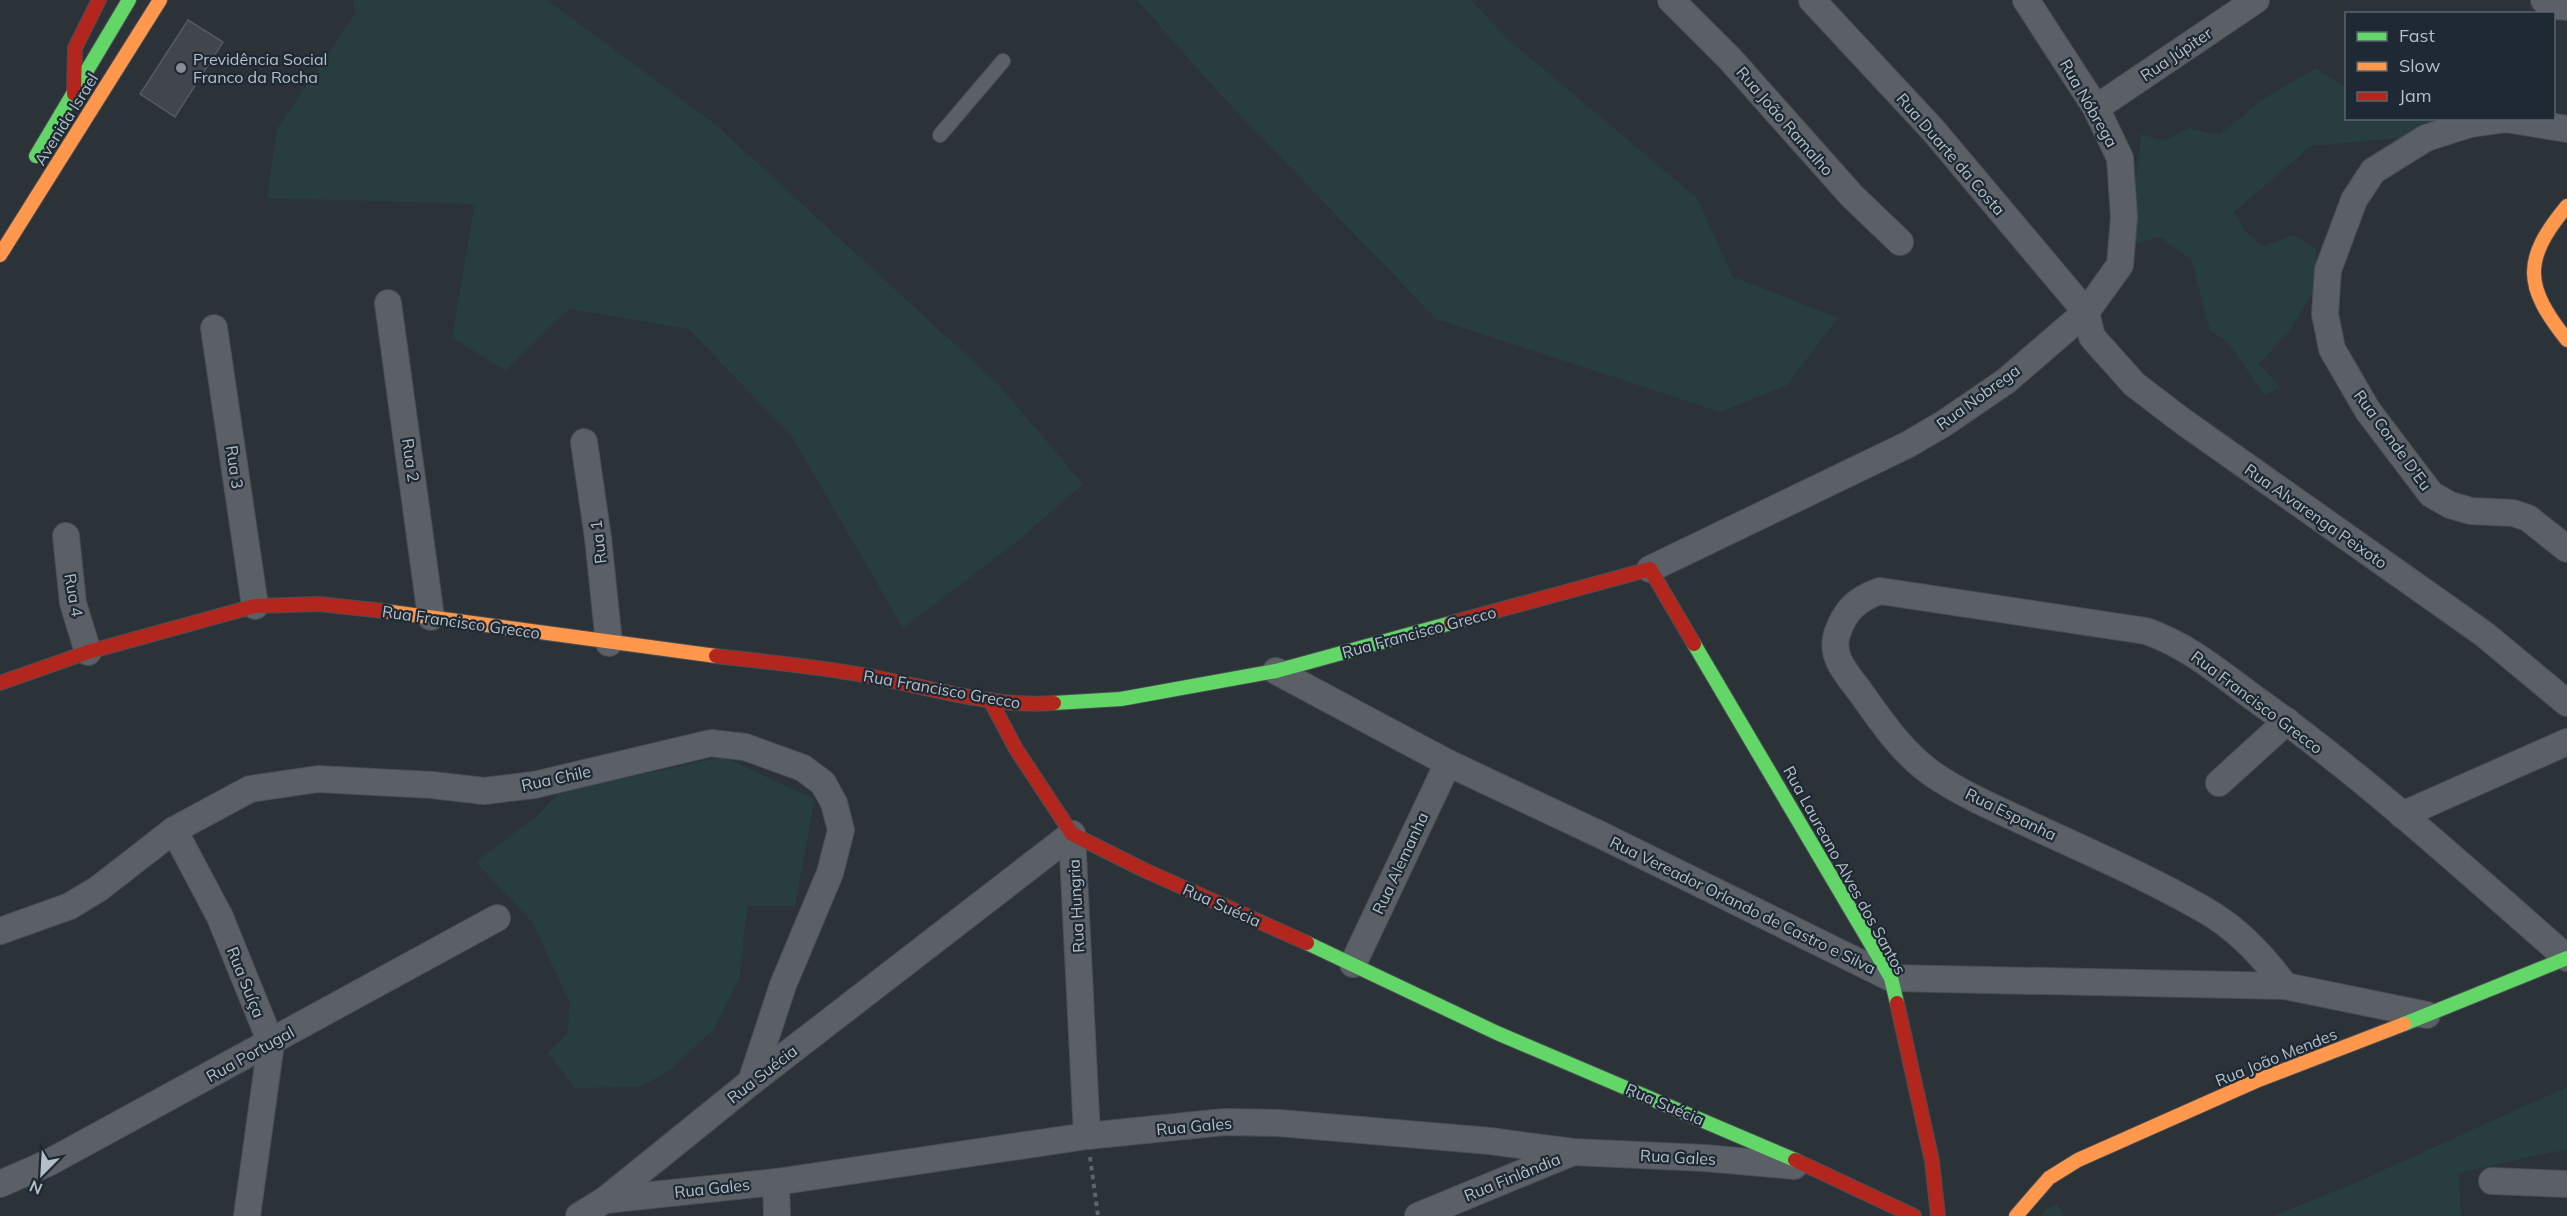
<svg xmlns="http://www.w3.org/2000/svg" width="2567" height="1216" viewBox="0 0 2567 1216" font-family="Mulish,sans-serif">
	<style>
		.green { fill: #283d3e }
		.building { fill: #40464b; stroke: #535a5f; stroke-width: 1.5 }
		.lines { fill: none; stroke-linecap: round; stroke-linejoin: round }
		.lane-casing { stroke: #494e53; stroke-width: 16 }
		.street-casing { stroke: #494e53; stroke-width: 28 }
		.fast-casing { stroke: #494e53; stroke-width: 16 }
		.slow-casing { stroke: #494e53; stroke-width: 16 }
		.jam-casing { stroke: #494e53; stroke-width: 16 }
		.path { stroke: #5e646a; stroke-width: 4; stroke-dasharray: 4.5 4.5; stroke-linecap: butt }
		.lane { stroke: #5b6066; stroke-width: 14 }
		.street { stroke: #5b6066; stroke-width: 26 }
		.fast { stroke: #63d668; stroke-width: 14 }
		.slow { stroke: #ff974d; stroke-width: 14 }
		.jam { stroke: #b3261e; stroke-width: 14 }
		.poi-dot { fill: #858e96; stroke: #1e2933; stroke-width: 2 }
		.labels { text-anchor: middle; stroke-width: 4.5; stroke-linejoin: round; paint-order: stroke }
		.street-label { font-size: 16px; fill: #b5bfc9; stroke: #1e2933 }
		.poi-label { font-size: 16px; fill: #b5bfc9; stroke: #1e2933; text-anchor: start }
	</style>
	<rect width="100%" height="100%" fill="#2b3238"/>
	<g class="green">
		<path d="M353,0H547L715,124L998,384L1083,484L1019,540L903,628L791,435L688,329L569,309L505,371L452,337L475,204L267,198L277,129L355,14Z"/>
		<path d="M1137,0H1471L1509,40L1697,198L1733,277L1838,318L1787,385L1720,412L1436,319L1217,91Z"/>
		<path d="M2315,68L2346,87V118L2451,119L2433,132L2399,138L2311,146L2234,212L2245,231L2263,246L2294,235L2315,248L2321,280L2288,333L2259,364L2281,388L2264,395L2227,341L2210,331L2192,260L2160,237L2129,245L2141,134L2163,141L2189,128L2220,135L2260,101Z"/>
		<path d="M723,757L815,799L795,906H747L740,977L714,1029L670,1070L641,1087L575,1088L548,1053L567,1034L570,1004L533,923L476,862L536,817L560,792Z"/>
		<path d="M2567,1087V1149L2459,1173L2461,1216H2273L2357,1182Z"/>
		<path d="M2057,1204L2064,1216H2041L2045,1210Z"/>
	</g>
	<path class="building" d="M188,20L223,42L175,117L140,94Z"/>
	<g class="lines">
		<defs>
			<path id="lane" d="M940,135L1003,61"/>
			<g id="street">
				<path d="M1671,0L1731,60L1852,196L1900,242"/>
				<path d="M1812,0L1933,130L2086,312L2092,337L2134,384L2181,420L2484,634L2567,703"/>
				<path d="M2544,0L2556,6L2567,7"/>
				<path d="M2096,108L2256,0"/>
				<path d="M2567,129L2506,119L2470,124L2426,138L2373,171L2354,200L2328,270L2325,314L2332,349L2368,411L2431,494L2450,505L2471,511L2513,513L2528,518L2567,549"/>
				<path d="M388,303L431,617"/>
				<path d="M214,328L255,606"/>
				<path d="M584,442L598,538L609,643"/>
				<path d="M66,536L73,603L88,652"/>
				<path d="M1650,569L1907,445L1943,424L2006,381L2086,312L2120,265L2124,217L2120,158L2096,108L2026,0"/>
				<path d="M1276,671L1448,763L1601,835L1891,978L2285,986L2427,1015"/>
				<path d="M2219,783L2287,721"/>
				<path d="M2402,815L2567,742"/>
				<path d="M174,830L220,917L271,1043L247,1216"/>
				<path d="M1072,834L1087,1136"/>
				<path d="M0,931L70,906L98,889L174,830L250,789L318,779L432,785L484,791L534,785L711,743L745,747L803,768L823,783L834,803L841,830L830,873L783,985L751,1082"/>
				<path d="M1353,964L1448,763"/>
				<path d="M2285,986C2262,955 2237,928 2203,909C2149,878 2091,853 2035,827C2001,811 1965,796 1934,775C1902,753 1881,721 1859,690C1846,673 1830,656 1837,634C1845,610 1857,599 1880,591L2146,631C2187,645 2220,673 2254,698C2364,776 2465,869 2567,958"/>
				<path d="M2492,1181L2567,1184"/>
				<path d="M776,1182L777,1216"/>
				<path d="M0,1184L48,1163L497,918"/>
				<path d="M605,1200L751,1082L1072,834"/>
				<path d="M579,1216L605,1200L776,1182L1087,1136L1224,1122L1279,1123L1490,1141L1573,1152L1705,1158L1794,1166"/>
				<path d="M1418,1216L1573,1152"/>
			</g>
			<g id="fast">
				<path d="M36,156L129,0"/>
				<path d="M1694,644L1891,978L1897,1003"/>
				<path d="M1054,703L1121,699L1276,671L1451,623"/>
				<path d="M1307,943L1497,1033L1795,1160"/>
				<path d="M2404,1024L2567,958"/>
			</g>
			<g id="slow">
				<path d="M2567,206C2522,260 2524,286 2567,340"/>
				<path d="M0,255L160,0"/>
				<path d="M384,611L716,656"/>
				<path d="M2016,1216L2049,1178L2078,1160L2256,1081L2404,1024"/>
			</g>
			<g id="jam">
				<path d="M74,94L75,48L99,0"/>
				<path d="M1451,623L1650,569L1694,644"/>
				<path d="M716,656C765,662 814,666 863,675C925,686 990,708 1054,703"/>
				<path d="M0,683L88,652L255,606L319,604L384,611"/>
				<path d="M990,700L1016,749L1072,834L1144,870L1307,943"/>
				<path d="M1897,1003L1932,1161L1938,1216"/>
				<path d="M1795,1160L1914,1216"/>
			</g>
		</defs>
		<use href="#lane" class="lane-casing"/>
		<use href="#street" class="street-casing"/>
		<use href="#fast" class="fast-casing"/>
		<use href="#slow" class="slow-casing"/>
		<use href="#jam" class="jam-casing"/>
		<path class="path" d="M1090,1157L1098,1216"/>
		<use href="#lane" class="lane"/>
		<use href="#street" class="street"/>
		<use href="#fast" class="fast"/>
		<use href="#slow" class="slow"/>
		<use href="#jam" class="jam"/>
	</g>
	<circle class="poi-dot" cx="181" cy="68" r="6"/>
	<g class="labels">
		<g class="street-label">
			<text transform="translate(2176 54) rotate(-34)" y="6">Rua Júpiter</text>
			<text transform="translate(2089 103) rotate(60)" y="6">Rua Nóbrega</text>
			<text transform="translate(66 119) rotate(-58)" y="6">Avenida Israel</text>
			<text transform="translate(1785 121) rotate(49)" y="6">Rua João Ramalho</text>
			<text transform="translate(1951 154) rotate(49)" y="6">Rua Duarte da Costa</text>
			<text transform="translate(1978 397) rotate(-36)" y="6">Rua Nobrega</text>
			<text transform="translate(2393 440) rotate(54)" y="6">Rua Conde D'Eu</text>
			<text transform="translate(411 460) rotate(82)" y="6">Rua 2</text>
			<text transform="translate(235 467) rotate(82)" y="6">Rua 3</text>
			<text transform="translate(2316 516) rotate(35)" y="6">Rua Alvarenga Peixoto</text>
			<text transform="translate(598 542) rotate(-97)" y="6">Rua 1</text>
			<text transform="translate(74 595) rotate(80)" y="6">Rua 4</text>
			<text transform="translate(461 622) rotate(8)" y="6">Rua Francisco Grecco</text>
			<text transform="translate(1419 632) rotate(-15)" y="6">Rua Francisco Grecco</text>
			<text transform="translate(942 689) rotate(10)" y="6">Rua Francisco Grecco</text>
			<text transform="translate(2257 702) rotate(37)" y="6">Rua Francisco Grecco</text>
			<text transform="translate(556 778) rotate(-12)" y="6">Rua Chile</text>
			<text transform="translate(2011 814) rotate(26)" y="6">Rua Espanha</text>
			<text transform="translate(1400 863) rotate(-65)" y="6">Rua Alemanha</text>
			<text transform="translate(1845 870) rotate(61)" y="6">Rua Laureano Alves dos Santos</text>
			<text transform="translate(1222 905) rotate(24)" y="6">Rua Suécia</text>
			<text transform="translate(1743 905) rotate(26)" y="6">Rua Vereador Orlando de Castro e Silva</text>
			<text transform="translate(1076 906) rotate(-93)" y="6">Rua Hungria</text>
			<text transform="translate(246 982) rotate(68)" y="6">Rua Suíça</text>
			<text transform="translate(250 1054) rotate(-29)" y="6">Rua Portugal</text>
			<text transform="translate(2276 1057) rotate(-22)" y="6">Rua João Mendes</text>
			<text transform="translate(762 1074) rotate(-38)" y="6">Rua Suécia</text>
			<text transform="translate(1665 1104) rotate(23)" y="6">Rua Suécia</text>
			<text transform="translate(1194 1126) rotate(-5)" y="6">Rua Gales</text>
			<text transform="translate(1678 1157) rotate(3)" y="6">Rua Gales</text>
			<text transform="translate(1512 1177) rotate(-22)" y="6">Rua Finlândia</text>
			<text transform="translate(712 1188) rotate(-6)" y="6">Rua Gales</text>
		</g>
		<g class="poi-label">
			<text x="193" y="65">Previdência Social<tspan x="193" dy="18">Franco da Rocha</tspan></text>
		</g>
	</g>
	<rect x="2345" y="12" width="210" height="108" fill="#1e2933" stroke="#5a656f" stroke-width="1.5"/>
	<rect x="2357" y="32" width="30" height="9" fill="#63d668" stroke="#5a656f" stroke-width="1.5"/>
	<text x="2399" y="42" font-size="18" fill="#b5bfc9">Fast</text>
	<rect x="2357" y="62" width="30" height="9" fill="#ff974d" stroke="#5a656f" stroke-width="1.5"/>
	<text x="2399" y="72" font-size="18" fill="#b5bfc9">Slow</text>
	<rect x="2357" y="92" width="30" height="9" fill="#b3261e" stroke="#5a656f" stroke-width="1.5"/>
	<text x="2399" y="102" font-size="18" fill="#b5bfc9">Jam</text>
	<g transform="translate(42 1174) rotate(204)" stroke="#1e2933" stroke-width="4.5" paint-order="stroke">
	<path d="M0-4.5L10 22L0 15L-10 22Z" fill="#b5bfc9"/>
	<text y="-9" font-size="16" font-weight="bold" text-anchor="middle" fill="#b5bfc9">N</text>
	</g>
</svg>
